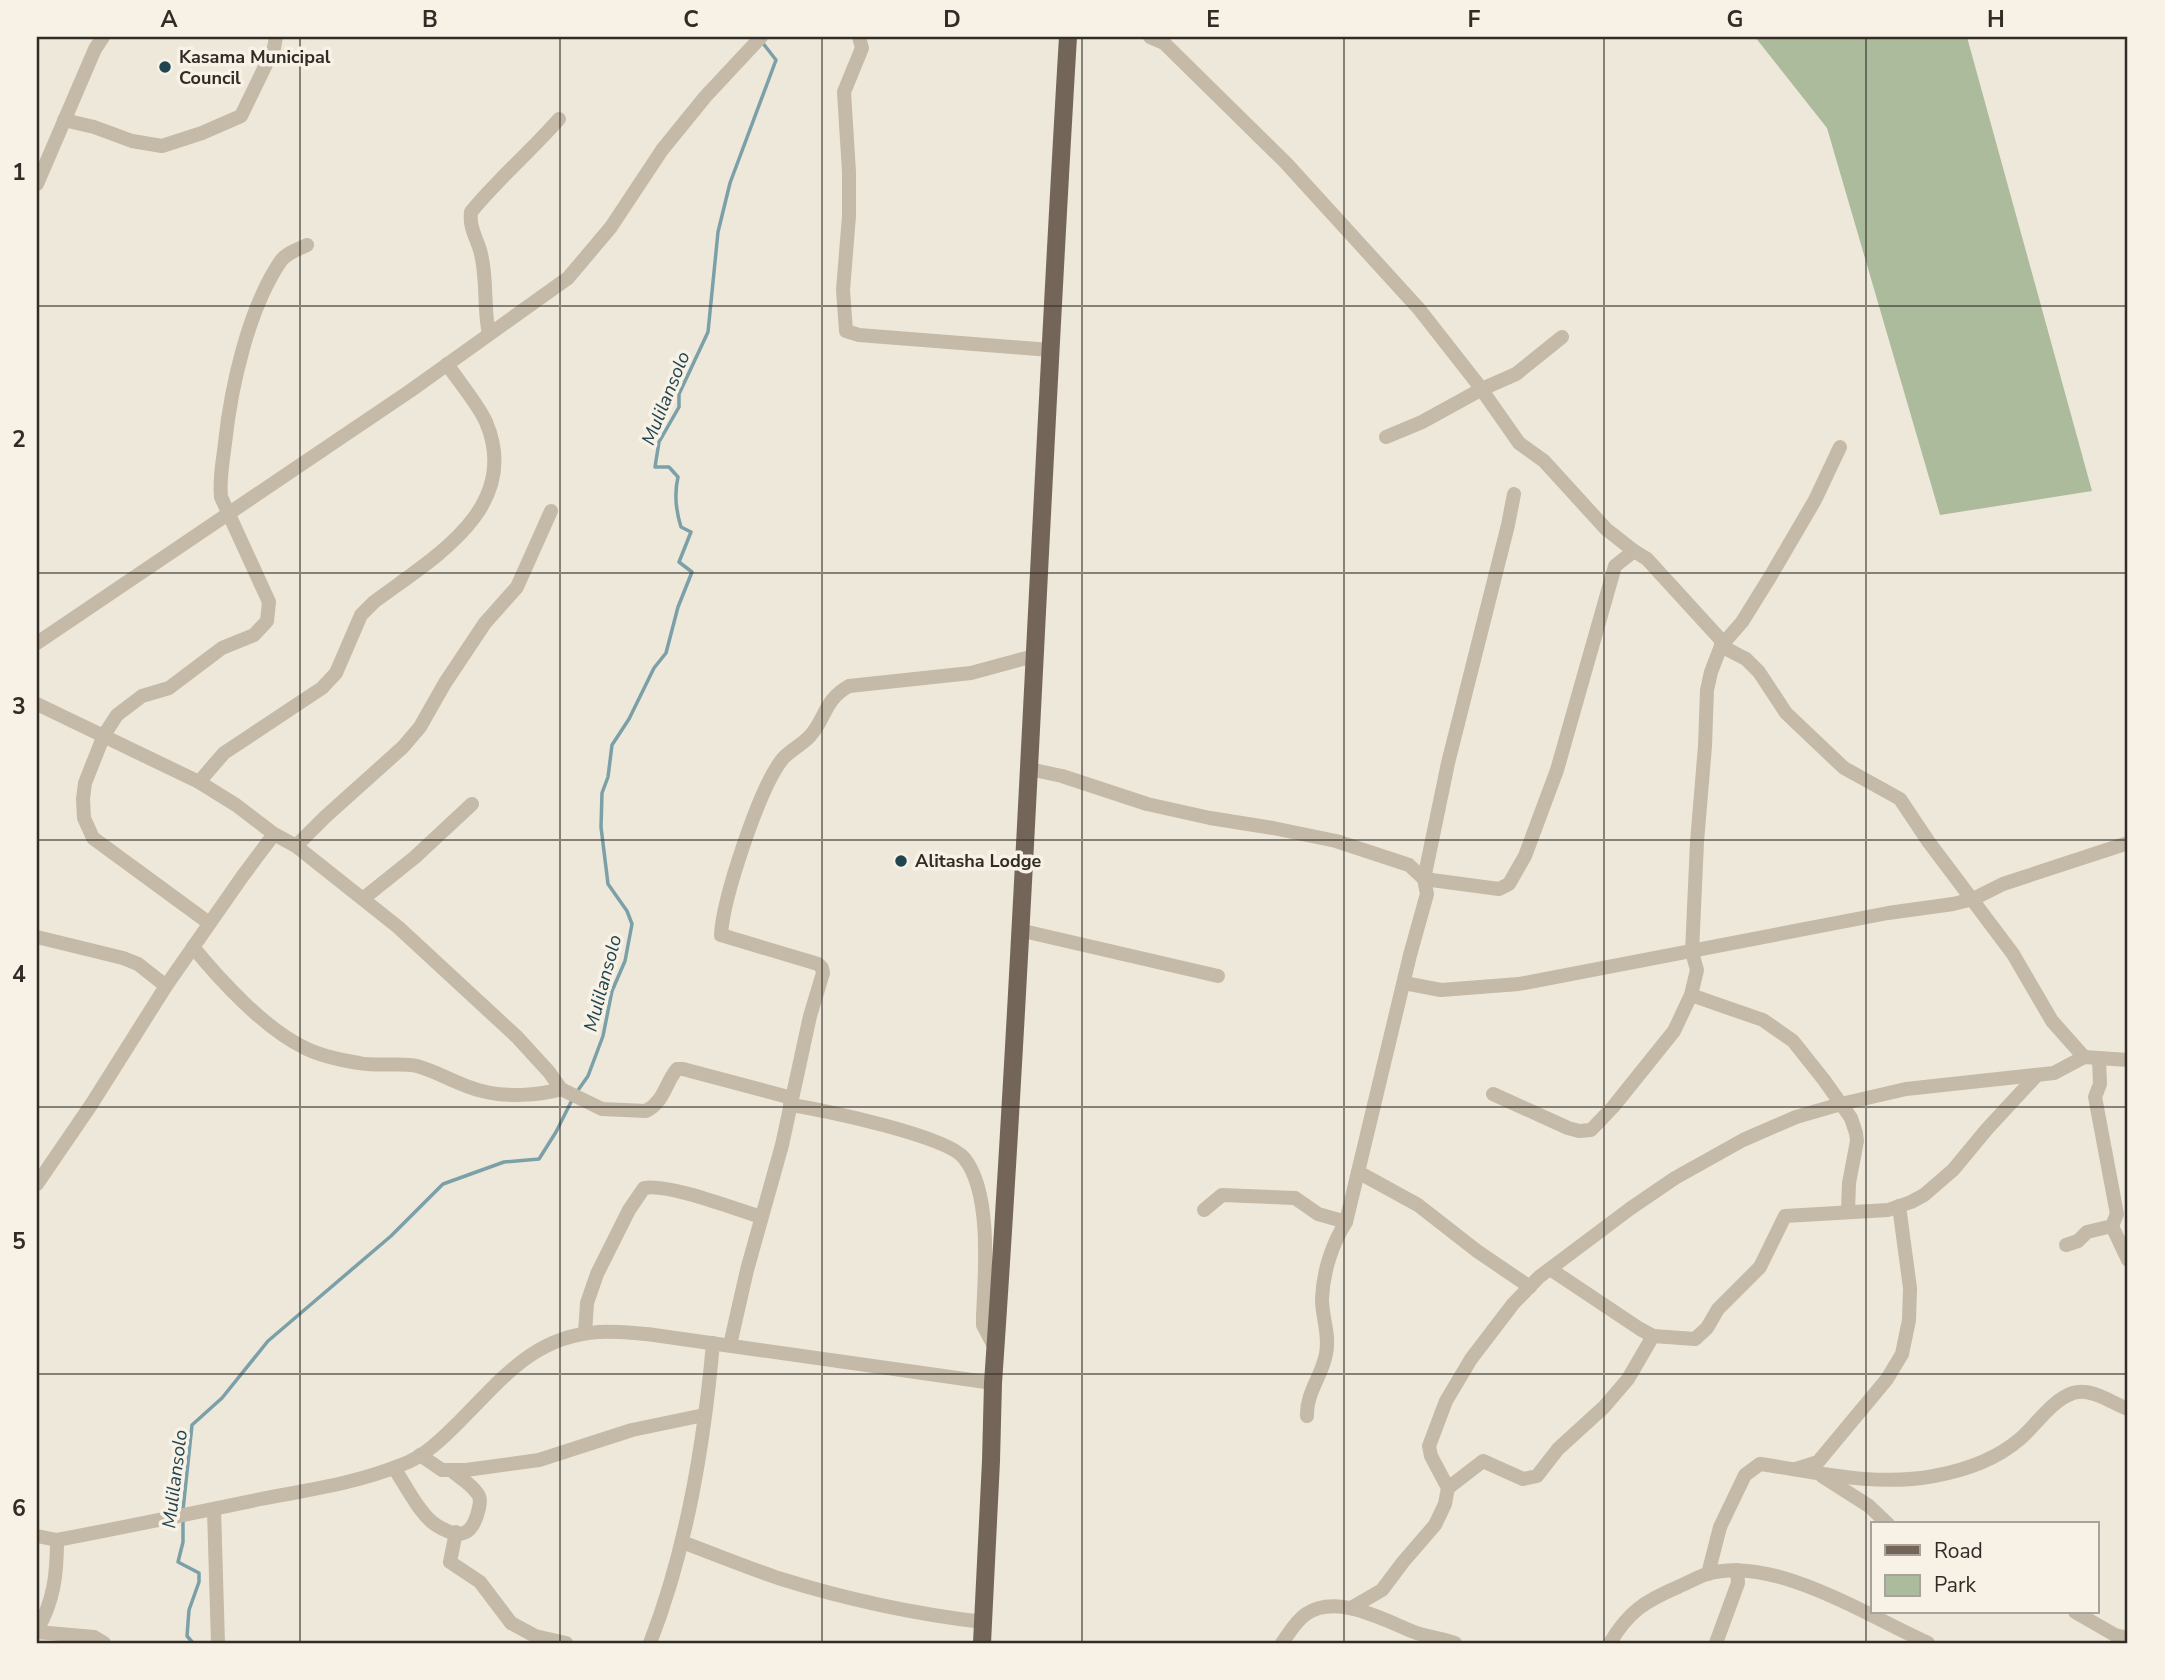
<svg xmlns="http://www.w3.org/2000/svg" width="2165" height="1680" viewBox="0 0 2165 1680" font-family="'Nunito Sans',sans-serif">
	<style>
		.green { fill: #acbb9c }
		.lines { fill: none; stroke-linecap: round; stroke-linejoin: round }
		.stream { stroke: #7ca0a8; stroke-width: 3.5 }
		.minor { stroke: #c5b9a7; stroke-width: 14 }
		.major { stroke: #736659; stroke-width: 18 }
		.grid { fill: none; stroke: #322c27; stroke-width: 2; stroke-opacity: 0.55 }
		.poi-dot { fill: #21454f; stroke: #f7f1e6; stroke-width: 2.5 }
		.labels { text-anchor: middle; stroke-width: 7; stroke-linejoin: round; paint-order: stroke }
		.poi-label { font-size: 18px; font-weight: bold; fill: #322c27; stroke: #f7f1e6; text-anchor: start }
		.water-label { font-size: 19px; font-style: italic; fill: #21454f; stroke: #f7f1e6 }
		.neatline { fill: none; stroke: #322c27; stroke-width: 2.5 }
		.grid-label { font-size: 23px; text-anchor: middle; font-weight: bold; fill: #322c27 }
	</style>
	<rect width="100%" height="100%" fill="#eee8da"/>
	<path class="green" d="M1755,37H1967L2092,491L1940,515L1827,128Z"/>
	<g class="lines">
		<g class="stream">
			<path d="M576,1093L588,1076L603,1036L612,991L625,961L632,924L627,911L608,884L601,827L602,793L608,777L612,745L629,719L654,668L666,653L678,607L692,572L679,562L691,532L681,527C676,511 674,494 678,477L669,467H655L659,442L679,407V394L708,332L718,232L730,183L776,60L762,42"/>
			<path d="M183,1510L192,1425L222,1398L268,1341L391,1236L443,1184L504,1162L539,1159L556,1132L572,1100"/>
			<path d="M183,1517V1542L178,1562L199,1573V1582L189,1610L187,1636L193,1643"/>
		</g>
		<g class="minor">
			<path d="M859,37L862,48L844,92L849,172V216L843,290L846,331L859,335L1050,350"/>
			<path d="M1150,37L1164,43L1286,163L1419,309L1477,383L1519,443L1544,461L1606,529L1634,551"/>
			<path d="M64,120L94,127L132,141L162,146L202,133L241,116L274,48L276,37"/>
			<path d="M37,184L95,49L103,37"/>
			<path d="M489,334C483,307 488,277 480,250C476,237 469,227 471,212C498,179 531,151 559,119"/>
			<path d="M1386,437L1422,422L1482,389L1516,374L1562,337"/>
			<path d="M37,643L410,391L568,278L611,227L662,150L705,97L761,37"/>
			<path d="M37,704L199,782L236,805L274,834L296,846L398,927L517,1037L549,1072L561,1089L602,1109L646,1111C665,1101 665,1083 677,1069H683L792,1098"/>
			<path d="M1029,769L1062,776L1147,804L1210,818L1273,828L1336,841L1409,865L1424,879L1499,889L1509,884L1525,856L1557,770L1615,566L1634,551L1647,559L1721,640V646L1746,659L1759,672L1786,713L1844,768L1900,799L1928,841L2013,954L2052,1021L2084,1057"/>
			<path d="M199,782L224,753L322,688L336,673L361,615L374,602C431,559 523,509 486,422C478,404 459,382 447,364"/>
			<path d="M296,846L325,817L403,747L420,727L445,683L485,623L517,587L551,511"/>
			<path d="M364,898L415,857L472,804"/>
			<path d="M209,923L93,838L84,818L83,799L85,783L104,735L117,715L142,696L169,688L222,648L254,635L267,621L269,602L221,497C219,479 223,461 225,443C231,387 248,310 280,262C286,253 297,250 307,245"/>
			<path d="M1019,930L1218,976"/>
			<path d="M37,937L123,958L138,964L166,986"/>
			<path d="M193,947C220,980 264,1028 303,1047C320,1056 340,1060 359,1063C377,1067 402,1062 417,1066C439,1072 460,1086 482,1091C504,1097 539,1096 561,1089"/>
			<path d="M1404,983L1441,990L1519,984L1888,913L1953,904L1973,899L2003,884L2128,843"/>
			<path d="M1691,995L1763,1020L1793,1041L1824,1080L1851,1118L1856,1133L1857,1141L1849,1183L1848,1212"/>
			<path d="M1493,1094L1568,1128L1579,1131L1591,1130L1613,1107L1674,1031L1691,995L1697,970L1692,952L1697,842L1705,746L1707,690L1711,672L1721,646L1742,622L1770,577L1815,500L1840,447"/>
			<path d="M790,1105C821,1109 947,1136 964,1158C992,1192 985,1274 983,1316V1325L995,1348"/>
			<path d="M1358,1172L1418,1205L1477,1251L1530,1287"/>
			<path d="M37,1184L91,1105L166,986L242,877L274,834"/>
			<path d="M1204,1210L1222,1195L1295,1198L1318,1214L1346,1222"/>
			<path d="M2112,1226L2128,1260"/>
			<path d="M2066,1245L2078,1241L2087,1232L2112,1226L2117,1214L2095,1097L2100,1084L2099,1059"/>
			<path d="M1550,1269L1640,1329L1653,1336L1695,1339L1707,1328L1718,1309L1760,1267L1785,1216L1888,1210L1911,1202L1924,1195L1953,1170L1987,1129L2037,1075"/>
			<path d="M585,1333L587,1303L597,1274L629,1210L644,1188C668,1183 735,1209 761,1217"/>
			<path d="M730,1345L747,1270L782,1145L810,1016L823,973L822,968L818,964L721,935C723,898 759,790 781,761C788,751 801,746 810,736C826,718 824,700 849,686L971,673L1034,656"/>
			<path d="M1307,1416C1306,1393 1322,1376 1326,1354C1330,1334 1322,1318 1322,1299C1323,1272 1332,1244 1346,1222L1410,955L1427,894L1424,879L1448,763L1508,525L1514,494"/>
			<path d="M420,1455L442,1470H466L539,1460L632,1430L704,1415"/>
			<path d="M394,1468C405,1484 420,1515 436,1525C461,1541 473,1535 479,1508C480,1502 481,1498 477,1493C471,1484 460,1478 452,1471"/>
			<path d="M1796,1469L1818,1462L1887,1379L1902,1354L1909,1320L1910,1288L1899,1206"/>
			<path d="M1822,1476L1869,1506L1888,1524"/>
			<path d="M1448,1488L1483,1461L1523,1479L1537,1476L1558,1449L1604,1407L1628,1379L1653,1336"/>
			<path d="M214,1510L218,1643"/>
			<path d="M456,1532L450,1562L480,1582L511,1623L535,1636L566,1643"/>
			<path d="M37,1536L57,1540C125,1527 193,1513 261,1499C308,1490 357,1483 401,1465C424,1457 443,1438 460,1421C503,1378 534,1336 599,1332C615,1331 632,1333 647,1334L993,1383"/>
			<path d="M682,1542C714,1554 746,1567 778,1578C845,1599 914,1614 983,1622"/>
			<path d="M1708,1574L1720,1527L1745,1475L1760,1464C1817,1472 1875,1487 1934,1476C1966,1470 1996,1460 2021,1438C2037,1424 2052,1400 2073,1393C2091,1387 2112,1403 2128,1409"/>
			<path d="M1351,1608L1382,1590L1403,1562L1435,1525L1445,1504L1448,1488L1431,1456L1429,1446L1446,1401L1471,1359L1513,1304L1539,1277L1631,1208L1675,1178L1743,1140L1796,1117L1841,1104L1906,1089L2054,1073L2084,1057L2128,1060"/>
			<path d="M2075,1612L2115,1635L2128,1638"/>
			<path d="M37,1630C54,1601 57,1574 57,1540"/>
			<path d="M37,1632L94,1637L104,1643"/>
			<path d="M650,1643C687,1548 704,1445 713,1343"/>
			<path d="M1282,1643C1289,1633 1296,1621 1306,1614C1337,1593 1384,1620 1414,1632C1427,1637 1442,1638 1455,1643"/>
			<path d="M1610,1643C1628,1612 1645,1601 1678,1587C1688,1583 1697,1577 1707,1574C1773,1554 1869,1617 1928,1643"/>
			<path d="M1716,1643L1738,1583L1737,1570"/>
		</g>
		<path class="major" d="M982,1643L991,1461L993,1383C1024,935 1041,485 1068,37"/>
	</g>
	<path class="grid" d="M300,37V1643M560,37V1643M822,37V1643M1082,37V1643M1344,37V1643M1604,37V1643M1866,37V1643M37,306H2128M37,573H2128M37,840H2128M37,1107H2128M37,1374H2128"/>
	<g class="poi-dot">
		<circle cx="165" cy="67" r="7"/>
		<circle cx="901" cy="861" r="7"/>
	</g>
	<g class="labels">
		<g class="poi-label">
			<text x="179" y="63">Kasama Municipal<tspan x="179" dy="21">Council</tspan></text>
			<text x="915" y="867">Alitasha Lodge</text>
		</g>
		<g class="water-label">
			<text transform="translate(665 398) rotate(-68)" y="7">Mulilansolo</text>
			<text transform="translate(602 983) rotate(-75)" y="7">Mulilansolo</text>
			<text transform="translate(174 1479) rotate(-83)" y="7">Mulilansolo</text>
		</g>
	</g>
	<rect width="2165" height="1680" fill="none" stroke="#f7f1e6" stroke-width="77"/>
	<rect x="1871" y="1522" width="228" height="91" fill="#f7f1e6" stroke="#a8a29a" stroke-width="2"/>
	<rect x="1885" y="1545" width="35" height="10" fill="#736659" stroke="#a8a29a" stroke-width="2"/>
	<text x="1934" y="1558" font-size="21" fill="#322c27">Road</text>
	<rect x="1885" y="1575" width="35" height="21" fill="#acbb9c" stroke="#a8a29a" stroke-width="2"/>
	<text x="1934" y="1592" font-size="21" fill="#322c27">Park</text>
	<rect x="38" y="38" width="2088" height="1604" class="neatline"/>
	<g class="grid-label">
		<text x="169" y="27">A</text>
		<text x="430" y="27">B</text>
		<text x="691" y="27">C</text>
		<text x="952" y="27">D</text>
		<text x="1213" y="27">E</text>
		<text x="1474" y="27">F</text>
		<text x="1735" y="27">G</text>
		<text x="1996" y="27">H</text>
		<text x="19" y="180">1</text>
		<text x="19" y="447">2</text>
		<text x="19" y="714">3</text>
		<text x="19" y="982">4</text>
		<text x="19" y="1249">5</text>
		<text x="19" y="1516">6</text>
	</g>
</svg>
